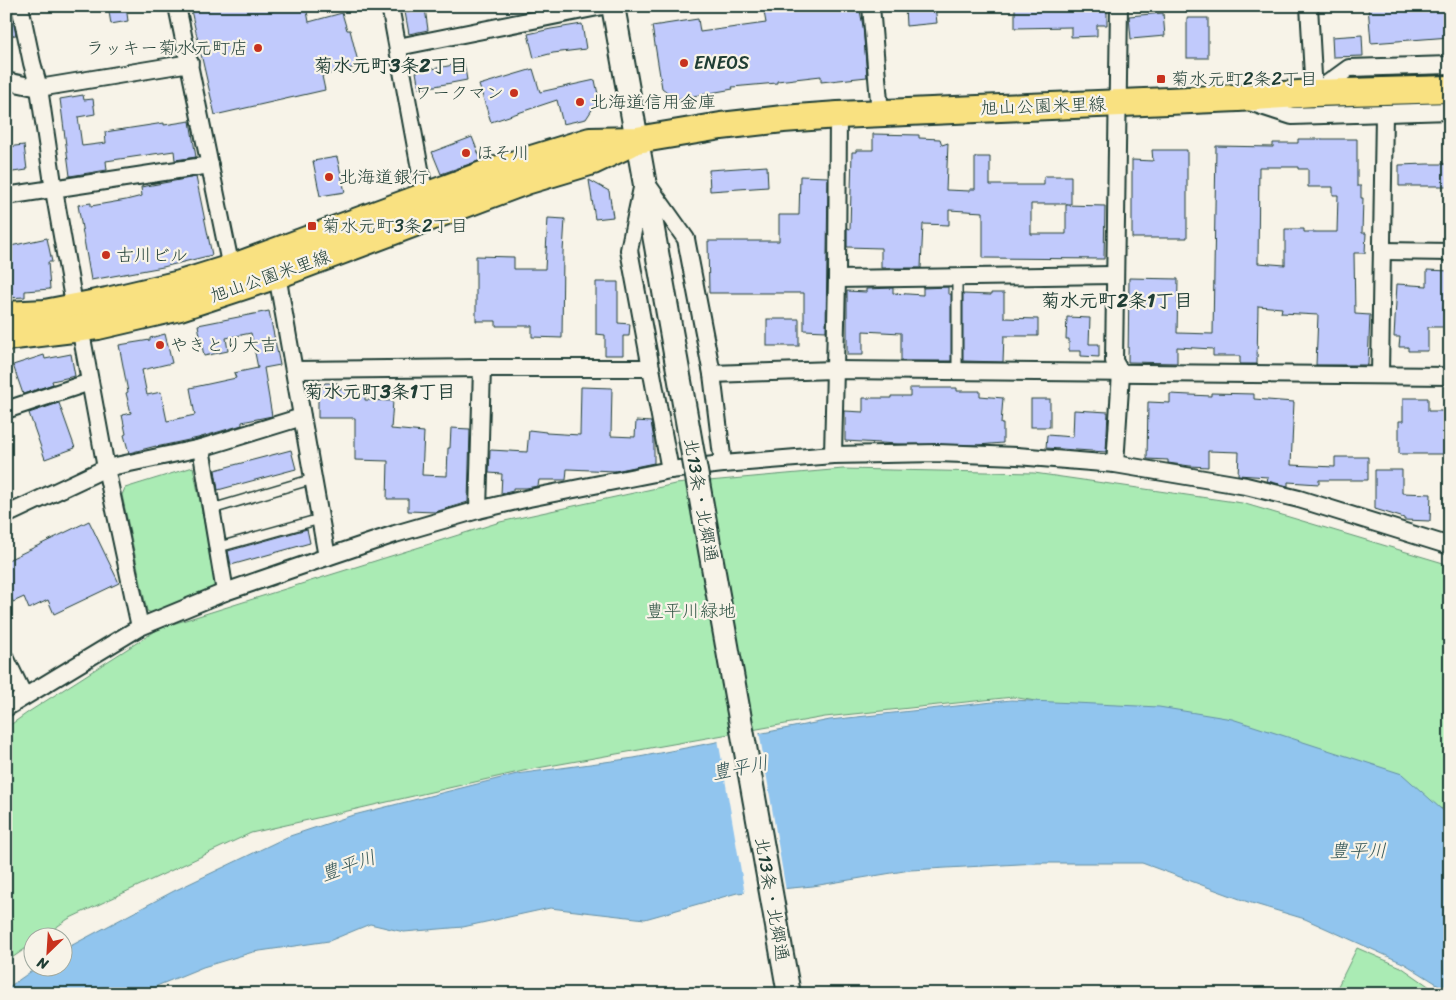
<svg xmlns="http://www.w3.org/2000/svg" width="1456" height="1000" viewBox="0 0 1456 1000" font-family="Sriracha,'Klee One',sans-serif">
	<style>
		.green { fill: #aaebb4; stroke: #649474 }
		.water { fill: #91c5ee; stroke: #638fa4 }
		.pier { fill: #f7f3e8 }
		.building { fill: #c1cafc; stroke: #1f3d34; fill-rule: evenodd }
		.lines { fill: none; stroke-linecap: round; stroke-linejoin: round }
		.lane-casing { stroke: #1f3d34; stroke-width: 12 }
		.street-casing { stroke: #1f3d34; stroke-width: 20 }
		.secondary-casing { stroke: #1f3d34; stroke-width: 26 }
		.primary-casing { stroke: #1f3d34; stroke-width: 30 }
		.lane { stroke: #f7f3e8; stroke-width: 9 }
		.street { stroke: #f7f3e8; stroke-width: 16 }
		.secondary { stroke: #f7f3e8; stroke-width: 22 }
		.primary { stroke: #f9e181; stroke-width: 26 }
		.secondary-bridge-casing { stroke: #1f3d34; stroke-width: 26; stroke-linecap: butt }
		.secondary-bridge { stroke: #f7f3e8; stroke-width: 22 }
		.poi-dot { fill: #c8321e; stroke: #f7f3e8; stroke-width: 2 }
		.labels { text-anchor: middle; stroke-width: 4.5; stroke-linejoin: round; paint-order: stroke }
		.poi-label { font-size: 18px; fill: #1f3d34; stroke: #f7f3e8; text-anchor: start }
		.street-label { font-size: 18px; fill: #1f3d34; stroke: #f7f3e8 }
		.park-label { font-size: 18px; fill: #345747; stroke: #f7f3e8 }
		.neighbourhood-label { font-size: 19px; font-weight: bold; fill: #1f3d34; stroke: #f7f3e8 }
		.water-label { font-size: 19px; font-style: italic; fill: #365859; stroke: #f7f3e8 }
	</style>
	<rect width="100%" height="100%" fill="#f7f3e8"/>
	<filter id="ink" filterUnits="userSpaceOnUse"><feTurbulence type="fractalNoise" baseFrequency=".02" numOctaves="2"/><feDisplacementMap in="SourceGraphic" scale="10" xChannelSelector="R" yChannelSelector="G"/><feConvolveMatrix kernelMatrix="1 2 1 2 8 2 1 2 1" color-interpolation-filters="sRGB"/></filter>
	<g filter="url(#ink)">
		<g class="green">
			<path d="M193,467L218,592L176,603L152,613L147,611L122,495L125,488Z"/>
			<path d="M843,469L1034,473L1242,503L1450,565V813L1443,809L1204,732L1013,697L825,717L532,769L251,833L68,919L42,937L32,938V944L6,962V728L30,711L160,628L500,522L675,484Z"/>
			<path d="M1357,948L1401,967L1440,994H1334Z"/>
		</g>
		<path class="water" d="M1011,700L1159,707L1232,719L1402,774L1450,817V992L1405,964L1305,919L1248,902L1142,863H1038L910,870L813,886L737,893L645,919L550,908L463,927L404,932L370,924L329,941L253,952L203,967L159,985L143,994H6V989L36,968H62L63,950L174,891L287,837L350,816L517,774L634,758L830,720Z"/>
		<path class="pier" d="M759,731L786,891L745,894L718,739Z"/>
		<g class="building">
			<path d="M108,6H126L128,21L111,24Z"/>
			<path d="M190,6H306L309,22L342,13L347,30H350L359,66L322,76L325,90L215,115Z"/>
			<path d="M797,6H859L863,26L867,77L821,82V76L777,81V83L732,87L733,89L676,99L662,88L652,26L698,19L700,32L766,23L764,12Z"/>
			<path d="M905,6H935L937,23L906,26Z"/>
			<path d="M1015,6H1107V25H1097V36L1071,37V27L1015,28Z"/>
			<path d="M1368,6H1450V37L1371,43Z"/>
			<path d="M425,8L428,30L409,34L405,12Z"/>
			<path d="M6,12H11L16,35L6,36Z"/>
			<path d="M1163,13L1165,36L1131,39L1129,16Z"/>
			<rect x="1187" y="18" width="21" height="40"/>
			<path d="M582,24L586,49L553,53L534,58L528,34L551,29Z"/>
			<path d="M1362,35L1363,56L1333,57L1332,37Z"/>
			<path d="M464,63L467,80L419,89L416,72Z"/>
			<path d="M533,69L540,92L595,80L599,99L586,119L563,124L557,100L491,122L479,85Z"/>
			<path d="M83,95L84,100L93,99L95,114L78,117L82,146L106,143L105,132L164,123V125L190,121L196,157L175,160L174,151L106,161L107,170L70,176L60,99Z"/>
			<path d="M873,134L919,135V138L940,139L942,145L948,143L946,190L970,191V189H975V157H990V185H1044V176H1071V204H1031V234H1066V205L1105,206L1104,259L983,258V212L949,210V225L923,224L921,268H881V248L847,247V228L850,229L852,152H856V150H873Z"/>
			<path d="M472,137L481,160L441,174L432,152Z"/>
			<path d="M1298,139H1357V186H1361V198H1363L1362,233H1366L1365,253H1354L1355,314L1370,315L1368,365H1316L1318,315L1281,313L1282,308L1258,306L1257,364H1240V356H1213V349L1177,347V363L1128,362L1129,278L1178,279L1177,333L1213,334L1216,146L1273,147V143H1298ZM1259,167H1298V169H1308V187H1333V195H1338L1337,232H1304V229H1285V265L1258,263Z"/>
			<path d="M24,145L27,170L6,173V147Z"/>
			<path d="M1152,150H1187V238H1132V160L1153,161Z"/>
			<path d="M337,157L345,192L320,196L313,161Z"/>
			<path d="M1427,164H1450V186H1399V165Z"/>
			<path d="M767,166L768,187L710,191L709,170Z"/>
			<path d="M800,176L828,177L826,331L804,330V293H709L708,241H779V215H799Z"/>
			<path d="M196,177L212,255L163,267L91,280L78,205L91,203V206L126,200L142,196L141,187Z"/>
			<path d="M589,180L609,191L613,217L595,219Z"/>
			<path d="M548,218L565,219L563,252L562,338L532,337V326H496V321H476V256L514,257V269H545Z"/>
			<path d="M47,238L52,262H48L50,289L25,291V297L6,298V247Z"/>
			<path d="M1427,270L1450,271V327H1428V351H1408V347H1399L1400,337H1394L1397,284L1427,286Z"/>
			<path d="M596,282H618V323L630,324L629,336H623V355H605V335L596,334Z"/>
			<path d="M948,287V294H951V361H901V333L863,331V355H847V291L866,292V289L893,288V293L923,295V288Z"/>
			<path d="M991,293H1004V318L1038,319V336H1004L1003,362L963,361V294L991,295Z"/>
			<path d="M269,311L280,365L264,368L272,416L242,422V425L198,438L156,447V446L129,453L124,435L126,434L122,415L131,413L126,393L128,392L119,345L150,340V338L165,334L172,363L142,370L147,395L161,392L167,421L195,415L190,388L236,378L234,373L258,368L251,333L226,338L228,351L204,356L198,325Z"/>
			<path d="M1067,317L1090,318L1089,344H1099V357L1081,356V351H1069V339H1066Z"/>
			<rect x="767" y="319" width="32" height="27"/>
			<path d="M71,354L75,376L52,381L53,384L23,394L13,365L44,355L45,359Z"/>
			<path d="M325,383H338V389H365V400L393,401L391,429L424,432L422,475L447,476L448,448H450L451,428L470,429L468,502L435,512L408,511V499H387L388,461L355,460V418H318V394Z"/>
			<path d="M581,387L612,388L611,436L635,437L636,421L651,422L654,440V463L615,471L567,469L566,480H539L538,486L526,488H513V491L501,494L502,474L489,473L490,450L527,452L529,430L546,432V433L580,435Z"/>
			<path d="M910,388H957V391H980V396L1003,398L1001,424H1003V443L978,445L898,444L845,441V411L863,412V398H891V396H910Z"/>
			<path d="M1211,393L1254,394V399L1294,402L1291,465L1335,467V457H1368V480H1319V484L1288,482V486L1267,481L1268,477L1238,475L1239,452L1208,451V467L1190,466L1168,463V460L1147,459L1148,402L1170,403V394L1211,396Z"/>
			<path d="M1403,398H1428V411H1445V419H1450V454H1399V421H1403Z"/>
			<rect x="1031" y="399" width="19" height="28"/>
			<path d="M59,403L75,448L45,459L29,413Z"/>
			<path d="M1074,410L1108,412L1106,452L1046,448L1047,435L1073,437Z"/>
			<path d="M291,450L296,469L218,490L215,470Z"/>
			<path d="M1375,470H1402V493L1431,494L1430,521L1404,520V518L1375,509Z"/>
			<path d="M89,521L119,583L54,614L48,600L29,609L24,597L13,602L6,587V561Z"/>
			<path d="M307,529L310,543L231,565L228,551Z"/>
		</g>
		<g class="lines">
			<defs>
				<g id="lane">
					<path d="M957,278V372"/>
					<path d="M212,509L313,479"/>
					<path d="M219,547L320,519"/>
				</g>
				<g id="street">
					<path d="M20,6L32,63L39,88L54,190L72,293L80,327L106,468L140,627"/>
					<path d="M177,6L231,268"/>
					<path d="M390,6L425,196"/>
					<path d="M871,6L880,113"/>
					<path d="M1309,6L1314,93"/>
					<path d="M398,47L603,6"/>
					<path d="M6,81L39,88L190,63"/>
					<path d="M1316,92L1349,68L1450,65"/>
					<path d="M1249,102L1292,116L1450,111"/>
					<path d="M647,184L686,239L712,374L723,464"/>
					<path d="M642,188L629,250L670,470"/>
					<path d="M6,196L210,165"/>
					<path d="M1383,251L1450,252"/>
					<path d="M277,275L327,557"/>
					<path d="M837,279L1114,275"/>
					<path d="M294,370L482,368H651"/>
					<path d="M712,374L834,370L1450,376"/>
					<path d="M1380,375L1384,113"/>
					<path d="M6,410L90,382"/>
					<path d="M201,448L225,592"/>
					<path d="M833,455L837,279L838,115"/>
					<path d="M1115,464L1121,373L1114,361L1119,6"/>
					<path d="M478,510L482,368"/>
					<path d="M6,515L106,468L201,448L302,417"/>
					<path d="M6,659L24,696"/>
					<path d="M6,708L140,627L225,592L327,557L395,534L478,510L529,498L670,470L723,464L833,455L937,453L1017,456L1115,464L1246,486L1299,499L1450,546"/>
				</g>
				<path id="secondary" d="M613,6L657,252"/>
				<g id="primary">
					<path d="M6,315L45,313L107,301L180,284L231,268L496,170L590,141L637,140L721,126L783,119L838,115L1238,98L1314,93L1450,89"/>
					<path d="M6,337L98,326L180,307L277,275L526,181L593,161L629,144"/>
				</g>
			</defs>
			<use href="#lane" class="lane-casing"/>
			<use href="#street" class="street-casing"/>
			<use href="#secondary" class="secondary-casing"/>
			<use href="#primary" class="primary-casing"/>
			<use href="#lane" class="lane"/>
			<use href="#street" class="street"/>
			<use href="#secondary" class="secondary"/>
			<use href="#primary" class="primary"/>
			<defs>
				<path id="secondary-bridge" d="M657,252L789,994"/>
			</defs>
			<use href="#secondary-bridge" class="secondary-bridge-casing"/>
			<use href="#secondary-bridge" class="secondary-bridge"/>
		</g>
	</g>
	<g class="poi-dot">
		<circle cx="258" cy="48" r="5"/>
		<circle cx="684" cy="63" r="5"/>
		<rect x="1156" y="74" width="10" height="10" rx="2.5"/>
		<circle cx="514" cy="93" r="5"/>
		<circle cx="580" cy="102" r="5"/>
		<circle cx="466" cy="153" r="5"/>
		<circle cx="329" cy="177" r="5"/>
		<rect x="307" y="221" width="10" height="10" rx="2.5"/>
		<circle cx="106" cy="255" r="5"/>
		<circle cx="160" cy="345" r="5"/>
	</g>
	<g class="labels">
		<g class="poi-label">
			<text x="248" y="54" text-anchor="end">ラッキー菊水元町店</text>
			<text x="694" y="69">ENEOS</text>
			<text x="1171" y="85">菊水元町2条2丁目</text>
			<text x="504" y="99" text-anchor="end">ワークマン</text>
			<text x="590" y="108">北海道信用金庫</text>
			<text x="476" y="159">ほそ川</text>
			<text x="339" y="183">北海道銀行</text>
			<text x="322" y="232">菊水元町3条2丁目</text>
			<text x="116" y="261">古川ビル</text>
			<text x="170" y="351">やきとり大吉</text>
		</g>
		<g class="street-label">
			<text transform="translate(1043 106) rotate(-2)" y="6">旭山公園米里線</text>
			<text transform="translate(270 276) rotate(-19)" y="6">旭山公園米里線</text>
			<text transform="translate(701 500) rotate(80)" y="6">北13条・北郷通</text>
			<text transform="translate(772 899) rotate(80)" y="6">北13条・北郷通</text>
		</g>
		<g class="park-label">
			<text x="691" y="617">豊平川緑地</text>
		</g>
		<g class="neighbourhood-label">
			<text x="391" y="72">菊水元町3条2丁目</text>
			<text x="1117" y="307">菊水元町2条1丁目</text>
			<text x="380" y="398">菊水元町3条1丁目</text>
		</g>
		<g class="water-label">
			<text transform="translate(740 767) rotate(-11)" y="7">豊平川</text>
			<text x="1358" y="857">豊平川</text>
			<text transform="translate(348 865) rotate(-19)" y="7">豊平川</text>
		</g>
	</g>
	<rect width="1456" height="1000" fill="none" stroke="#f7f3e8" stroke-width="25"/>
	<rect x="12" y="12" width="1431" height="975" fill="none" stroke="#1f3d34" stroke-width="2" filter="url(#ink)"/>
	<g transform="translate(48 952) rotate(205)"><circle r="24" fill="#f7f3e8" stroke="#a1aaa0"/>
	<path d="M0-4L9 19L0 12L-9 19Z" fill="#c8321e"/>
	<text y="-8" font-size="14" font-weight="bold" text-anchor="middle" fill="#1f3d34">N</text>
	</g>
</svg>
